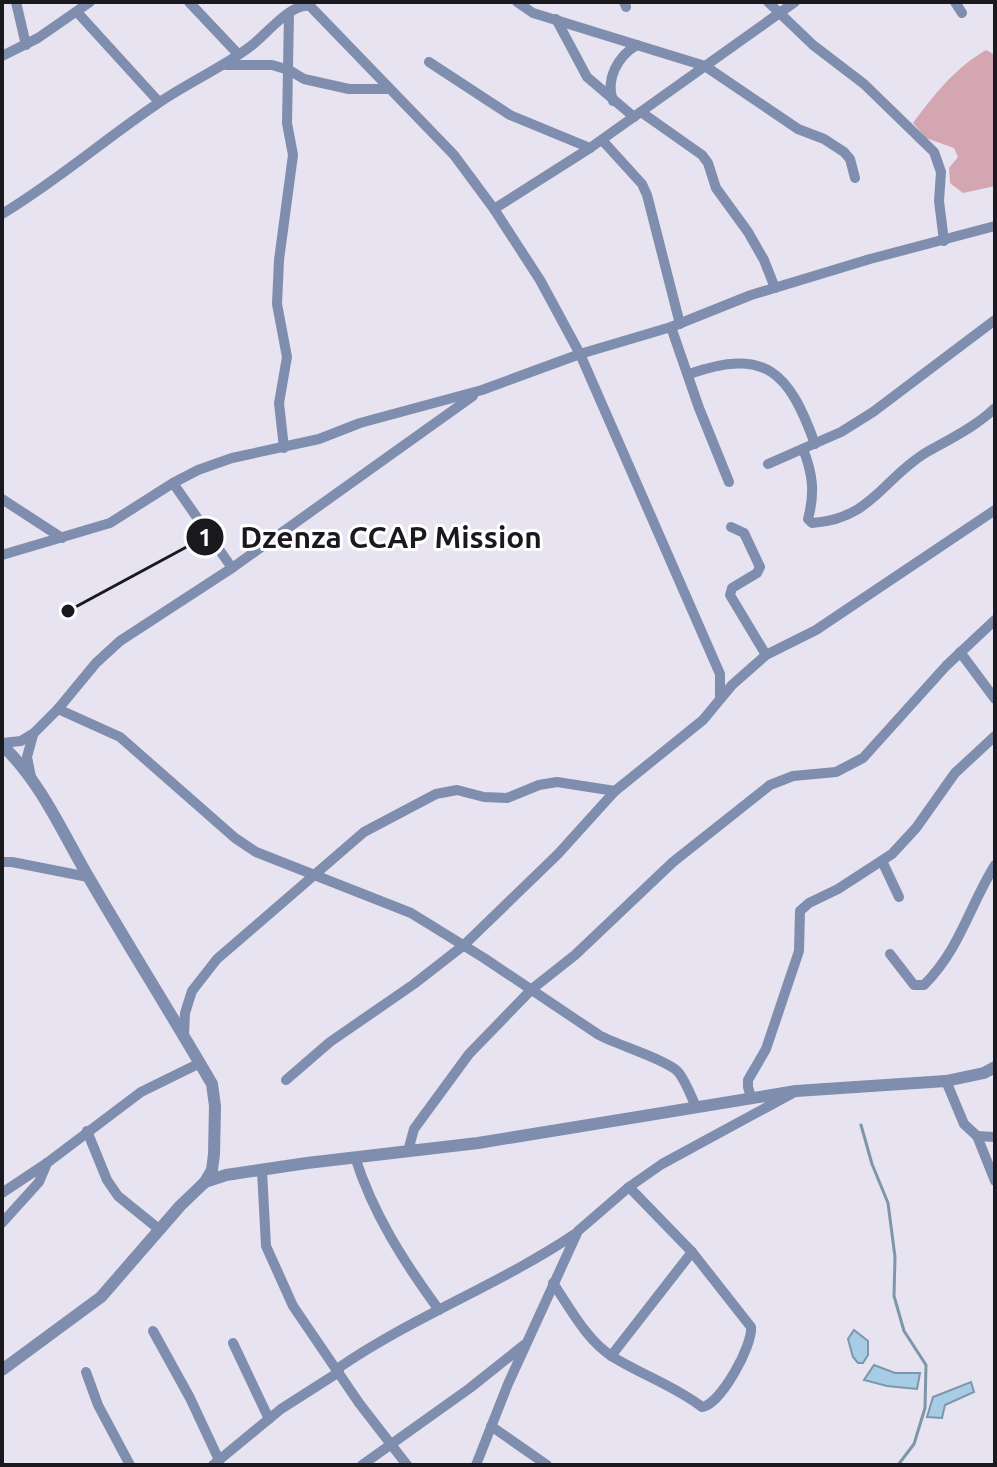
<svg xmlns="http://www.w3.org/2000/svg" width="997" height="1467" viewBox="0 0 997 1467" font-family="Ubuntu,sans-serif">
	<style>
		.forest { fill: #d3a6b1 }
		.water { fill: #a6cde5; stroke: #7c97a9; stroke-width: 2 }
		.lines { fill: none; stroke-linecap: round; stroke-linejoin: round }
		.stream { stroke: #7c97a9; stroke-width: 3 }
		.minor { stroke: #7f8dae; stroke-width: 10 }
		.tertiary { stroke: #7f8dae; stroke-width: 12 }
		.leader { fill: none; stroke: #1a191e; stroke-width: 3 }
		.callout-dot { fill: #1a191e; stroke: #fff; stroke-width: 3 }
		.mark-label { font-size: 24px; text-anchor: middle; font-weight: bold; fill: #fff }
		.callout-label { font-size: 30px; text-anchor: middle; font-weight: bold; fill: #1a191e; stroke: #fff; stroke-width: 6; stroke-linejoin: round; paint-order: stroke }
	</style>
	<rect width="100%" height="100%" fill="#e7e3f0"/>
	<path class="forest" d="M986,50L995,55V186L963,193L950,183L949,168L958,157L954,148L926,138L913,123C934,95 955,68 986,50Z"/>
	<g class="water">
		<path d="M854,1330L868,1341V1355L863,1363H858L853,1357L848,1339Z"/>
		<path d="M874,1365L895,1373H920L917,1389L887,1386L864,1380Z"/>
		<path d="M971,1382L974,1392L945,1405L942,1418L927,1417L933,1397Z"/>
	</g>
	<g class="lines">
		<path class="stream" d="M861,1125L872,1164L888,1203L895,1257L894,1296L904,1331L926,1365L925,1408L914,1444L898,1465"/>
		<g class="minor">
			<path d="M16,2L26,45"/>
			<path d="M189,2L238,54"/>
			<path d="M517,2L533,13L705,66L798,129L824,139L844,152L850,159L855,178"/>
			<path d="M624,2L626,7"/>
			<path d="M768,2L813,45L864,84L934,152L941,172L939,201L944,241"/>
			<path d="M955,2L962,13"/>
			<path d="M77,12L159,102"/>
			<path d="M556,19L587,77L634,117"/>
			<path d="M2,56L38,38L90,2"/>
			<path d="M429,62L510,115L590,148"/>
			<path d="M226,65H272L289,70L304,79L349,89H389"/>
			<path d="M613,101C605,79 618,56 637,45"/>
			<path d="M641,112L702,155L708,163L716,188L748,232L764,260L775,288"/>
			<path d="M602,140L642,184L647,195L680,324"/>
			<path d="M494,209L590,148L795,2"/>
			<path d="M2,214C57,181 105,139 157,104C187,83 222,68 251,46C266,35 291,2 310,6L454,155L494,209L540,280L580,354L720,674V699"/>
			<path d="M671,327L699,408L729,482"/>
			<path d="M689,374C766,347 789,372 815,444"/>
			<path d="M284,448L279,403L287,357L277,304L279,260L293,155L287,123L289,13"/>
			<path d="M803,449C813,474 815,493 808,519L812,523C872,519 883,478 927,452C950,439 975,427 995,408"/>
			<path d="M768,464L841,432L873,412L995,320"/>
			<path d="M173,483L232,568"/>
			<path d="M2,499L62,538"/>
			<path d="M731,527L744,533L760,567L757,573L732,588L730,595L766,655"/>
			<path d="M2,555L110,523L173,483L198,470L232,458L319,439L360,423L482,390L580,354L671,327L751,295L870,259L995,226"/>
			<path d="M960,652L995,699"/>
			<path d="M58,709L120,737L235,838L256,852L411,913L484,958L599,1035C617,1045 671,1061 679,1073C686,1082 691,1096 696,1107"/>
			<path d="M2,743L21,741L34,733L58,709L96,663L120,641L232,568L473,396"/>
			<path d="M31,777L27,757L33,735"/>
			<path d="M882,861L899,897"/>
			<path d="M2,862H12L88,877"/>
			<path d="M890,954L914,985H924C960,949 969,907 995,865"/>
			<path d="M184,1035L185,1013L192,991L217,959L364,832L436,794L457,790L484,797L507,798L539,785L557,782L615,791"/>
			<path d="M286,1080L330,1042L414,984L464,945L558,854L615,791L703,720L732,685L766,655L816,630L995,510"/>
			<path d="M946,1081L964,1124L977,1136L995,1181"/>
			<path d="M751,1097L748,1087V1080L766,1049L799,951L800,911L809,903L838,889L892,854L916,828L955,773L995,736"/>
			<path d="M87,1131L107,1180L118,1196L160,1230"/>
			<path d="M977,1136L995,1137"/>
			<path d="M408,1151L414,1129L469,1054L532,989L575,955L673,862L770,785L793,776L836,772L863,758L946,666L995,620"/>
			<path d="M355,1157C373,1214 404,1262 439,1310"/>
			<path d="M262,1171L266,1246L293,1306L359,1403L407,1465"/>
			<path d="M2,1193L47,1163L141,1092L200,1063"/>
			<path d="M2,1223L39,1182L47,1163"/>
			<path d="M553,1283C570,1308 587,1341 613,1357C642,1375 675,1386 702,1407C721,1404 753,1345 751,1327L692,1252L629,1187"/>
			<path d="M153,1331L190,1398L219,1460"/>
			<path d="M233,1343L269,1419"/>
			<path d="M611,1356L692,1252"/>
			<path d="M337,1369C412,1317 499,1285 575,1234"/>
			<path d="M86,1372L98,1405L130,1465"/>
			<path d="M491,1426L547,1465"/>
			<path d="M213,1465L281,1409L339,1372"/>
			<path d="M362,1465L470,1388L524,1345"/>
			<path d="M476,1465L508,1384L578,1231L629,1187L662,1164L791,1094"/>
		</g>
		<g class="tertiary">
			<path d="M2,745C41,782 62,832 89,878C129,947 172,1015 212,1084L215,1106L214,1154L212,1170L205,1182L180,1206L101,1297L2,1370"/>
			<path d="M205,1182L226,1175L307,1163L478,1143L796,1091L946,1081L984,1073L995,1067"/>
		</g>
	</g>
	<path class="leader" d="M68 611L205 537"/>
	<g class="callout-dot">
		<circle cx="68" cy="611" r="8"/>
		<circle cx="205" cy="537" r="20"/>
	</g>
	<g class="mark-label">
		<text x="205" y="546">1</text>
	</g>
	<g class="callout-label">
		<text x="391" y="548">Dzenza CCAP Mission</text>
	</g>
	<rect width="997" height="1467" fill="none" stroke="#1a191e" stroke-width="8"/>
</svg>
